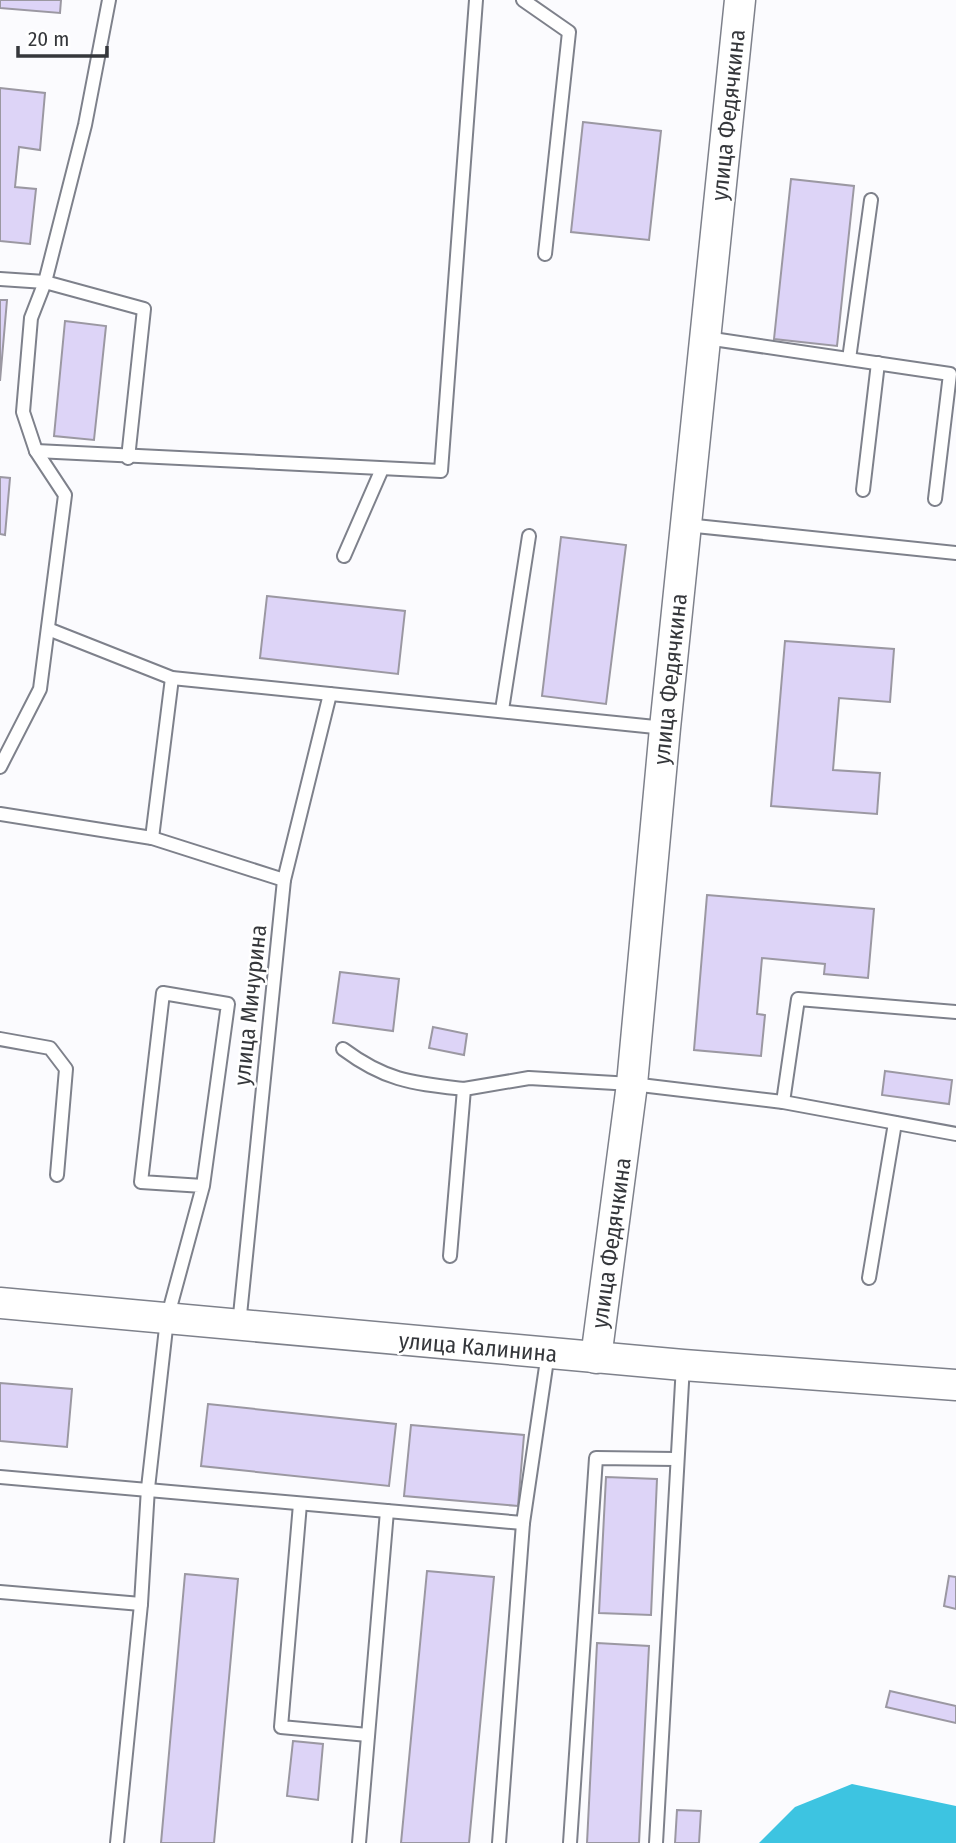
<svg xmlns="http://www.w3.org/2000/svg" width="956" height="1843" viewBox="0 0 956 1843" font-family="'Fira Sans Condensed',sans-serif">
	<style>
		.water { fill: #3dc4e1 }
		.building { fill: #ddd4f7; stroke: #9b98a2; stroke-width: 2 }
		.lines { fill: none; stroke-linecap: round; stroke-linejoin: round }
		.service-casing { stroke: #7e818b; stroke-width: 16 }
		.tertiary-casing { stroke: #7e818b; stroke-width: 33 }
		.service { stroke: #fff; stroke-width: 12 }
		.tertiary { stroke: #fff; stroke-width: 30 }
		.labels { text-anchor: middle; stroke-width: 5; stroke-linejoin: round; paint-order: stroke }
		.street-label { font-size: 23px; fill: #35373b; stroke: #fff }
	</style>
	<rect width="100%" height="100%" fill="#fbfbfe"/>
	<path class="water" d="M852,1784L956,1806V1843H759L795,1807Z"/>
	<g class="building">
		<path d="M0,0H61L60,13L0,8Z"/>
		<path d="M0,88L45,93L40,150L19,147L15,187L36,189L30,244L0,241Z"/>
		<path d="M583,122L661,131L649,240L571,232Z"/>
		<path d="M791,179L854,186L837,346L774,339Z"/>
		<path d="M0,300H7L0,381Z"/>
		<path d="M65,321L106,326L94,440L54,436Z"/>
		<path d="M0,477L10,478L5,535L0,534Z"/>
		<path d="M561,537L626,545L606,704L542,696Z"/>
		<path d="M267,596L405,611L398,674L260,658Z"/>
		<path d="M785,641L894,649L890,702L839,698L833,770L880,773L877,814L771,806Z"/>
		<path d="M707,895L874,909L868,978L824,974L825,964L762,958L757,1014L765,1015L761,1056L694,1050Z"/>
		<path d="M340,972L399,979L393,1031L333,1023Z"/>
		<path d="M433,1027L467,1034L464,1055L429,1048Z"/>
		<path d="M885,1071L952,1080L949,1104L882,1095Z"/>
		<path d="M0,1383L72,1389L67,1447L0,1441Z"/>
		<path d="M208,1404L396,1424L389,1486L201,1466Z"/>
		<path d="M411,1425L524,1435L518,1506L404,1496Z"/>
		<path d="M606,1477L657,1479L651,1615L599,1613Z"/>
		<path d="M427,1571L494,1577L469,1843H401Z"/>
		<path d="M185,1574L238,1579L214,1843H161Z"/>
		<path d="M949,1576L956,1577V1609L944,1606Z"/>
		<path d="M597,1643L649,1646L639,1843H587Z"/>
		<path d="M890,1691L956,1706V1723L886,1707Z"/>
		<path d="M293,1741L323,1744L318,1800L287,1796Z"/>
		<path d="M677,1810L701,1811L699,1843H675Z"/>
	</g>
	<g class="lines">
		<defs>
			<g id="service">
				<path d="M523,0L569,32L545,254"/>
				<path d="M0,279L45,282L144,309L128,458"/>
				<path d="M706,338L950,374L935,499"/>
				<path d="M849,359L871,200"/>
				<path d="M36,451L441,471L476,0"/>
				<path d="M863,490L878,363"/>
				<path d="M686,525L956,553"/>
				<path d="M344,556L382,469"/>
				<path d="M48,629L172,678L665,728"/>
				<path d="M502,710L529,536"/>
				<path d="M0,767L40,689L65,495L36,451L23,412L31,318L45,282L85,125L109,0"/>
				<path d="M0,814L152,838L284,880"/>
				<path d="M152,838L172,678"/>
				<path d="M0,1039L50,1048L66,1069L57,1175"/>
				<path d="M343,1049C386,1081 412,1083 464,1089"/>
				<path d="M783,1102L798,999L956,1012"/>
				<path d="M450,1256L464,1089L529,1078L632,1084L783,1102L956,1134"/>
				<path d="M869,1278L895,1123"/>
				<path d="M239,1325L284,880L330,694"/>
				<path d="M0,1477L523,1523L548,1353"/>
				<path d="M300,1504L281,1727L368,1735"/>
				<path d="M0,1592L141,1604"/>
				<path d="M117,1843L141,1604L148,1488L167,1319L203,1186L228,1004L163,993L141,1182L203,1186"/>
				<path d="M359,1843L387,1511"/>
				<path d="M499,1843L523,1523"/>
				<path d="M570,1843L596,1458L675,1459"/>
				<path d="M656,1843L683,1365"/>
			</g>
			<g id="tertiary">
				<path d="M0,1303L683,1365L956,1385"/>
				<path d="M596,1358L632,1084L665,728L740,0"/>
			</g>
		</defs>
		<use href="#service" class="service-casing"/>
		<use href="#tertiary" class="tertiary-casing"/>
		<use href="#service" class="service"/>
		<use href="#tertiary" class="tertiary"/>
	</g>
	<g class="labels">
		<g class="street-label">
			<text transform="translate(728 115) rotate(-84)" y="8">улица Федячкина</text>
			<text transform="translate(670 679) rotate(-84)" y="8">улица Федячкина</text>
			<text transform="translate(250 1005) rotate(-84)" y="8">улица Мичурина</text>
			<text transform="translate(611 1243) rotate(-82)" y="8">улица Федячкина</text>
			<text transform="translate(478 1347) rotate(5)" y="8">улица Калинина</text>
		</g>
	</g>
	<path d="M18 46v10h89v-10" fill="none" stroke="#35373b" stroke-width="3.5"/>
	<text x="28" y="46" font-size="21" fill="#35373b" stroke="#ffffff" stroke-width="5" paint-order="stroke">20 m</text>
</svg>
